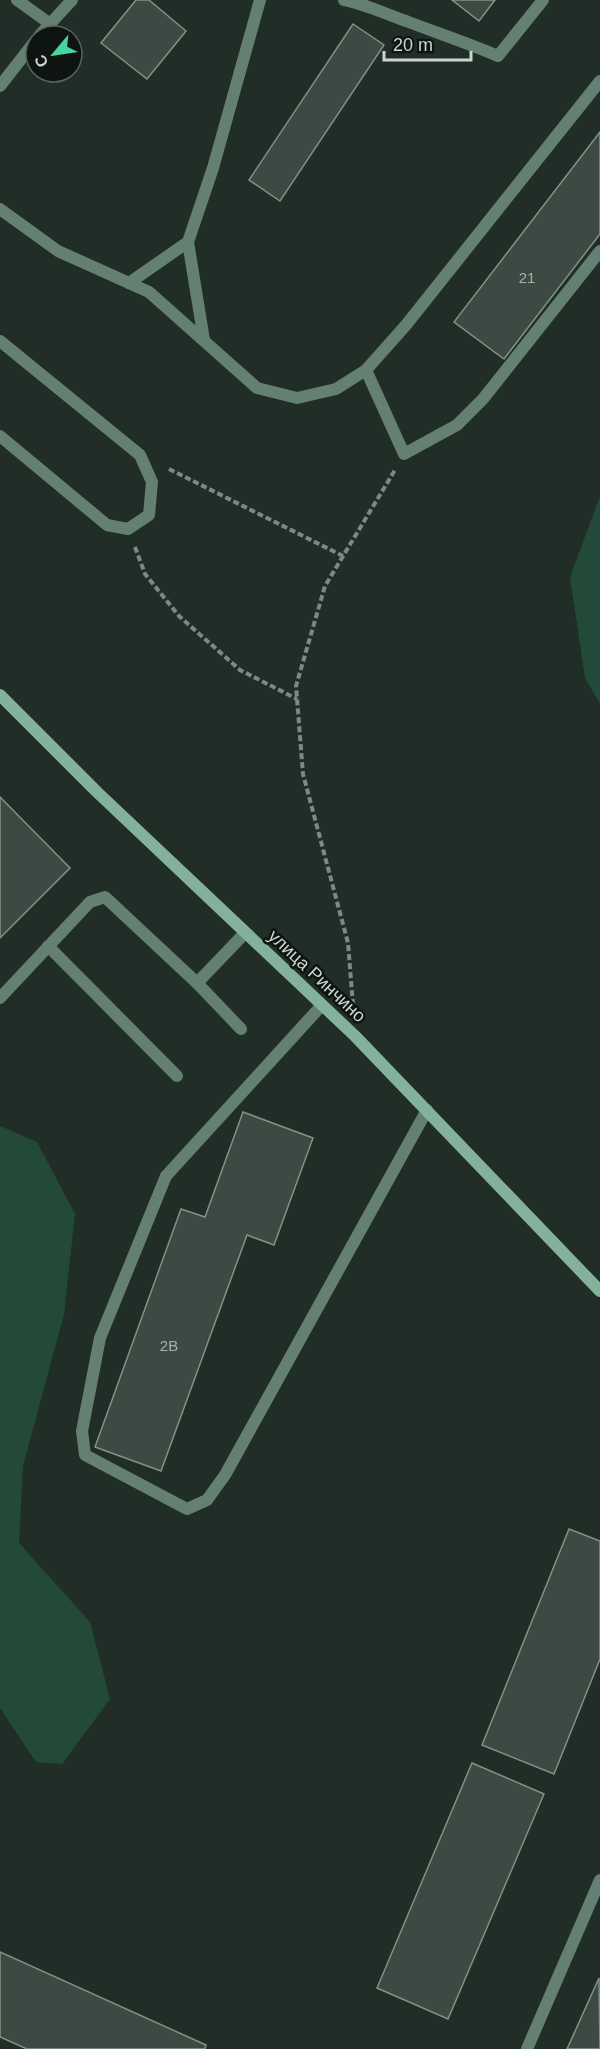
<svg xmlns="http://www.w3.org/2000/svg" width="600" height="2049" viewBox="0 0 600 2049" font-family="Helvetica,sans-serif">
	<style>
		.green { fill: #234a39 }
		.building { fill: #3c4a43; stroke: #819289; stroke-width: 1.5 }
		.lines { fill: none; stroke-linecap: round; stroke-linejoin: round }
		.path { stroke: #7e8983; stroke-width: 4; stroke-dasharray: 6 3; stroke-linecap: butt }
		.lane { stroke: #648072; stroke-width: 12 }
		.street { stroke: #648072; stroke-width: 12 }
		.secondary { stroke: #84b19b; stroke-width: 12 }
		.labels { text-anchor: middle; stroke-width: 5; stroke-linejoin: round; paint-order: stroke }
		.number-label { font-size: 15px; fill: #a8b2ad }
		.street-label { font-size: 18px; fill: #ccd5d0; stroke: #0e1411 }
	</style>
	<rect width="100%" height="100%" fill="#202e27"/>
	<g class="green">
		<path d="M600,496V704L585,678L570,577Z"/>
		<path d="M0,1126L37,1142L75,1214L64,1314L23,1466L19,1543L90,1622L110,1699L62,1764L36,1762L0,1708Z"/>
	</g>
	<g class="building">
		<path d="M136,0H149L186,31L147,79L101,43Z"/>
		<path d="M452,0H495L479,21Z"/>
		<path d="M353,24L384,45L280,201L249,180Z"/>
		<path d="M600,132V234L504,359L454,322Z"/>
		<path d="M0,797L70,868L0,938Z"/>
		<path d="M243,1112L313,1138L274,1245L247,1235L161,1471L95,1447L181,1209L205,1217Z"/>
		<path d="M569,1529L600,1541V1659L554,1774L482,1745Z"/>
		<path d="M472,1763L544,1794L448,2019L377,1988Z"/>
		<path d="M0,1952L206,2045L205,2049H27L0,2037Z"/>
		<path d="M599,1978L600,2049H567Z"/>
	</g>
	<g class="lines">
		<g class="path">
			<path d="M169,469L343,556"/>
			<path d="M135,547L145,574L179,616L240,670L297,699"/>
			<path d="M353,1005L348,943L303,774L296,686L325,586L395,470"/>
		</g>
		<g class="lane">
			<path d="M344,0C366,4 385,14 406,21C437,33 468,43 498,56L543,0"/>
			<path d="M188,242L204,340"/>
			<path d="M129,283L188,242L213,168L260,0"/>
			<path d="M0,341L140,455L152,482L149,515L128,529L107,525L0,436"/>
			<path d="M48,946L177,1076"/>
			<path d="M197,983L241,1029"/>
			<path d="M0,998L90,902L105,897L197,983L245,933"/>
			<path d="M322,1005L166,1176L100,1338L82,1431L85,1455L187,1509L207,1500L225,1475L427,1110"/>
			<path d="M527,2049L600,1880"/>
		</g>
		<g class="street">
			<path d="M17,0L49,23"/>
			<path d="M39,36L72,0"/>
			<path d="M0,86L36,40"/>
			<path d="M0,209L58,251L149,292L257,388L297,398L336,389L366,370L406,325L600,81"/>
			<path d="M366,370L404,454L457,425L483,399L600,251"/>
		</g>
		<path class="secondary" d="M0,695L97,792L355,1036L600,1291"/>
	</g>
	<g class="labels">
		<g class="number-label">
			<text x="527" y="283">21</text>
			<text x="169" y="1351">2В</text>
		</g>
		<g class="street-label">
			<text transform="translate(317 976) rotate(43)" y="6">улица Ринчино</text>
		</g>
	</g>
	<g transform="translate(54 54) rotate(241)"><circle r="28" fill="#0e1411" stroke="#5a615d" stroke-width="1.5"/>
	<path d="M0-4.5L10 22L0 15L-10 22Z" fill="#48d49d"/>
	<text y="-9" font-size="16" font-weight="bold" text-anchor="middle" fill="#ccd5d0">С</text>
	</g>
	<path d="M384 51v9h87v-9" fill="none" stroke="#ccd5d0" stroke-width="3"/>
	<text x="393" y="51" font-size="18" fill="#ccd5d0" stroke="#0e1411" stroke-width="4.5" paint-order="stroke">20 m</text>
</svg>
